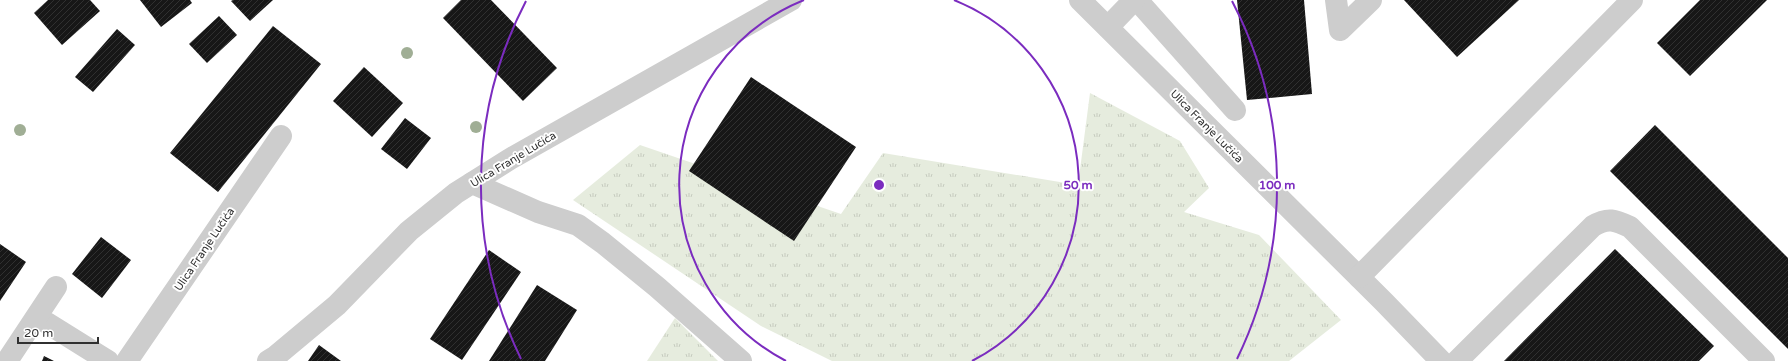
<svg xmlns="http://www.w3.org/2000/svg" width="1788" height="361" viewBox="0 0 1788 361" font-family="'Varela Round',sans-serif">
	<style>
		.grass { fill: url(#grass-tufts) }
		.building { fill: url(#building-hatch) }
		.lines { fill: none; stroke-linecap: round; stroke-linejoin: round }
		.minor { stroke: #cdcdcd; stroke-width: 22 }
		.tree { fill: #a0ae95 }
		.ring { fill: none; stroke: #7b2cbf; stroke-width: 2 }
		.labels { text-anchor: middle; stroke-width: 4; stroke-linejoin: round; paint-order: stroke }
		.street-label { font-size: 11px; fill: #303030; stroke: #fff }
		.centre { fill: #7b2cbf; stroke: #fff; stroke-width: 2 }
		.ring-label { font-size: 12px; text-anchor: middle; font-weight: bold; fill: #7b2cbf; stroke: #fff; stroke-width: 4; stroke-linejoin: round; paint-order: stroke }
	</style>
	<defs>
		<pattern id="grass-tufts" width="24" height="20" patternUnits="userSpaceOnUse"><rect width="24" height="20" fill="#e6ecde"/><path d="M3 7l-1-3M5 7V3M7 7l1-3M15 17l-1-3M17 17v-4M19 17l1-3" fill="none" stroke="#c6cbbf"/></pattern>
		<pattern id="building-hatch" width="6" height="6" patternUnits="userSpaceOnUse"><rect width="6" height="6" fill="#171717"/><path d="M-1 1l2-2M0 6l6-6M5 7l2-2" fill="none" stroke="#303030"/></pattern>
	</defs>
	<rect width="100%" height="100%" fill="#fff"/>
	<g class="grass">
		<path d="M1090,93L1180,141L1209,188L1184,212L1259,235L1341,320L1289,361H832L761,326L573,200L640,145L841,214L883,153L1078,185Z"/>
		<path d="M675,318L718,361H647Z"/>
	</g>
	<g class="building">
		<path d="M48,0H90L100,11L62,45L34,13Z"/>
		<path d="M140,0H190L192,3L161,27Z"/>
		<path d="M233,0H273L250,21L231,1Z"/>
		<path d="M461,0H491L557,68L523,101L443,18Z"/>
		<path d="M1237,0H1304L1312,94L1247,100Z"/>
		<path d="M1404,0H1519L1457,57Z"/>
		<path d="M1700,0H1767L1690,76L1657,43Z"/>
		<path d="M219,16L237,35L207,63L189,44Z"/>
		<path d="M273,26L321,64L218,192L170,153Z"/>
		<path d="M117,29L135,45L93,92L75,77Z"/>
		<path d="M364,67L403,103L372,137L333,101Z"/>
		<path d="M751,77L856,147L794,241L689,171Z"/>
		<path d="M405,118L431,138L407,169L381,149Z"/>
		<path d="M1655,125L1788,258V349L1610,171Z"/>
		<path d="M101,237L131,260L102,298L72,274Z"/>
		<path d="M0,244L26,262L0,301Z"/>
		<path d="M1615,249L1714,346L1699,361H1504Z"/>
		<path d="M489,250L521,272L462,360L430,339Z"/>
		<path d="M537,285L577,310L545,361H489Z"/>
		<path d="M319,345L341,361H308Z"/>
		<path d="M44,356L54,361H42Z"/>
	</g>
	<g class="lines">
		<g class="minor">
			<path d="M1080,0L1384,302L1441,361"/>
			<path d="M1137,0L1235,110"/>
			<path d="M1336,0L1340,30L1371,0"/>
			<path d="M1108,27L1134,0"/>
			<path d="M472,183L538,212L578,225L603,243L657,287L741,361"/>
			<path d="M1359,277L1632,0"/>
			<path d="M47,323L108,361"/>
			<path d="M7,361L56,287"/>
			<path d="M127,361L281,136"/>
			<path d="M268,361L276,356L337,305L409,231L456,193L510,159L791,0"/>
			<path d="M1457,361L1593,226C1608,217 1615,220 1630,227L1764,361"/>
		</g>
	</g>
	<g class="tree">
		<circle cx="407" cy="53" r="6"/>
		<circle cx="476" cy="127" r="6"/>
		<circle cx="20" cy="130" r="6"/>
	</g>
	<g class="ring">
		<path d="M786 361A199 199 0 0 1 804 0M954 0A199 199 0 0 1 972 361"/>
		<path d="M521 359A398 398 0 0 1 526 1M1232 1A398 398 0 0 1 1237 359"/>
	</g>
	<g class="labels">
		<g class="street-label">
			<text transform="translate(1207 126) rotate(45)" y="4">Ulica Franje Lučića</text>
			<text transform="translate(513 159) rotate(-31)" y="4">Ulica Franje Lučića</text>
			<text transform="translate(204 249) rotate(-56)" y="4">Ulica Franje Lučića</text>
		</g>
	</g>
	<circle cx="879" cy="185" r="6" class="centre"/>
	<g class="ring-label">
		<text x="1078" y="189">50 m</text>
		<text x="1277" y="189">100 m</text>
	</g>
	<path d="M18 337v6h80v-6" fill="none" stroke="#303030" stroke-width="2"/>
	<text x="24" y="337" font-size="12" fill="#303030" stroke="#ffffff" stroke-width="3" paint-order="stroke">20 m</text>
</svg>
